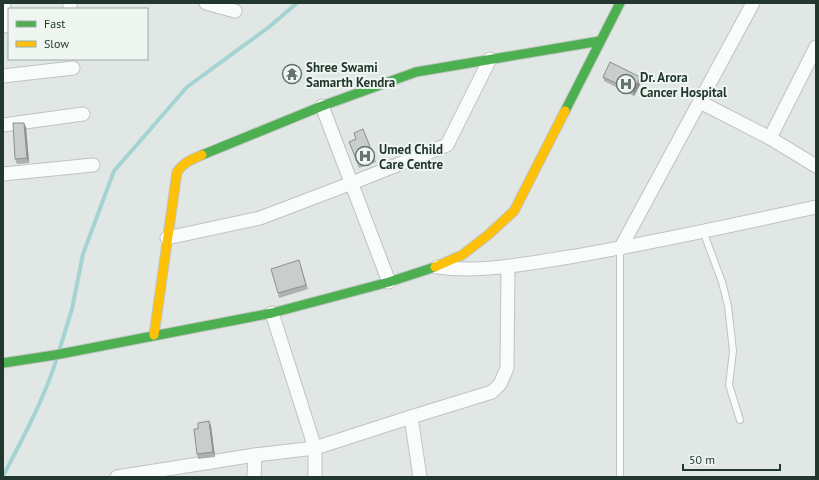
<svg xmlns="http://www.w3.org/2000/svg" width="819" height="480" viewBox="0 0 819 480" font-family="'PT Sans',sans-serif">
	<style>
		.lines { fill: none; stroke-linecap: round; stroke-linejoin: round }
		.stream { stroke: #a4d4d2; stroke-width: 4 }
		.lane-casing { stroke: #bec4c1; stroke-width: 8 }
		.street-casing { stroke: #bec4c1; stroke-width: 15 }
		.fast-casing { stroke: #bec4c1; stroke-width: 11 }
		.slow-casing { stroke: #bec4c1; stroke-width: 11 }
		.lane { stroke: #fafbfb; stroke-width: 6 }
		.street { stroke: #fafbfb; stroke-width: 13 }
		.fast { stroke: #4caf50; stroke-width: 9 }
		.slow { stroke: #ffc107; stroke-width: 9 }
		.wall { fill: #adb1af }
		.shaded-wall { fill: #8d908e }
		.building { fill: #c9cecb; stroke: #8d908e }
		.labels { text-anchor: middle; stroke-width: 4; stroke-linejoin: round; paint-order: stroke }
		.poi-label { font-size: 13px; font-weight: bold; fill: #22382e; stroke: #eff6f2; text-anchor: start }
	</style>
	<rect width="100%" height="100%" fill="#e1e7e4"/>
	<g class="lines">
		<g class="stream">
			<path d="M60,348L72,309L83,254L114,171L187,87L269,27L297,3"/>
			<path d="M3,476C23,438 43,401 56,361"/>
		</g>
		<defs>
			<g id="lane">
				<path d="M703,231L722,282L728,306L733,351L729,385L740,420"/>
				<path d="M620,249V477"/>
			</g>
			<g id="street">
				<path d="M3,3L7,26"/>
				<path d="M206,3L235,11"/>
				<path d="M70,9V3"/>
				<path d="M3,76L73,68"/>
				<path d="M700,102L770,138L816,166"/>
				<path d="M322,106L389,282"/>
				<path d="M3,125L83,114"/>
				<path d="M770,138L816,47"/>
				<path d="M3,174L93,165"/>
				<path d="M167,238L260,218L352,183L447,145L490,59"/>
				<path d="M620,249L753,3"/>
				<path d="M437,267C481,273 525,264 569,257C652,243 734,225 816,207"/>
				<path d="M272,313L315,448V477"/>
				<path d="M411,417L420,477"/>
				<path d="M117,477L255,455L315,448L411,417L492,392L500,384L507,368L508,267"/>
				<path d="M254,477L255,455"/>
			</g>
			<g id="fast">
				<path d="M565,111L620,3"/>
				<path d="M202,155L322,106L416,72L600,41"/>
				<path d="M3,363L55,355L272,313L389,282L435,267"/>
			</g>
			<g id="slow">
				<path d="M435,267L462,255L488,235L514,211L565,111"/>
				<path d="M154,335L177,172C184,162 191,160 202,155"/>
			</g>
		</defs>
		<use href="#lane" class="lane-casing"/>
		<use href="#street" class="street-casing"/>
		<use href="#fast" class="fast-casing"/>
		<use href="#slow" class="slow-casing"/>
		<use href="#lane" class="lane"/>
		<use href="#street" class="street"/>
		<use href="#fast" class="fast"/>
		<use href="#slow" class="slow"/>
	</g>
	<g class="wall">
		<path d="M603,77L642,81L634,96L604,81Z"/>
		<path d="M26,127L29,163L17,164L15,159Z"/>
		<path d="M363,129L376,162L359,168L349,142L356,139Z"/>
		<path d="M299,260L308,289L279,298L278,293Z"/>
		<path d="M209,421L211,426L215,457L198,459L197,454L198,429Z"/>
	</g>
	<g class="shaded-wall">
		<path d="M640,77L642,81L634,96L633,91Z"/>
		<path d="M24,123L26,127L29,163L27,158Z"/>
		<path d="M209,421L211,426L215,457L213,452Z"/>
	</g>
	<g class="building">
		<path d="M610,62L640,77L633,91L603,77Z"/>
		<path d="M13,123H24L27,158L15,159Z"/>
		<path d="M363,129L374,157L358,163L349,142L356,139L354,133Z"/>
		<path d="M299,260L306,285L278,293L271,269Z"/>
		<path d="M209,421L213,452L197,454L194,429H198V423Z"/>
	</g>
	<defs>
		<symbol id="temple-ring" viewBox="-11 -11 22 22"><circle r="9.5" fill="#eff6f2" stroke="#65756e" stroke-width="1.5"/><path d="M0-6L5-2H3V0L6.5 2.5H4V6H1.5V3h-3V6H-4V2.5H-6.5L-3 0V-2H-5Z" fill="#65756e"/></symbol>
		<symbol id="hospital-ring" viewBox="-11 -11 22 22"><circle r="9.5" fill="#eff6f2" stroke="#65756e" stroke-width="1.5"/><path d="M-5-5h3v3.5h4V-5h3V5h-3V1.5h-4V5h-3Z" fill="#65756e"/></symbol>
	</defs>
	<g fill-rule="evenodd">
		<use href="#temple-ring" x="281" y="63" width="22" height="22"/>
		<use href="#hospital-ring" x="615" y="73" width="22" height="22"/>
		<use href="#hospital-ring" x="354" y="145" width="22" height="22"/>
	</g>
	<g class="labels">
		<g class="poi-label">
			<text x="306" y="72">Shree Swami<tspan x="306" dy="15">Samarth Kendra</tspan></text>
			<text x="640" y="82">Dr. Arora<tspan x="640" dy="15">Cancer Hospital</tspan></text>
			<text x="379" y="154">Umed Child<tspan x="379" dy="15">Care Centre</tspan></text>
		</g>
	</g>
	<rect width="819" height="480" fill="none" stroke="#22382e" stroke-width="8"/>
	<rect x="8" y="8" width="140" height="52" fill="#eff6f2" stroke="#9daaa4"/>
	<rect x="16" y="21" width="20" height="6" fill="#4caf50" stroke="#9daaa4"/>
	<text x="44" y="28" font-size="12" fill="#22382e">Fast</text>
	<rect x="16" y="41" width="20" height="6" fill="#ffc107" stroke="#9daaa4"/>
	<text x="44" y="48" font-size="12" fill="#22382e">Slow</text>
	<path d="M683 464v6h97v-6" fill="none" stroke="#22382e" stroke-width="2"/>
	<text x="689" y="464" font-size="12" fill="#22382e" stroke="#eff6f2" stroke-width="3" paint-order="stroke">50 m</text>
</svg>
